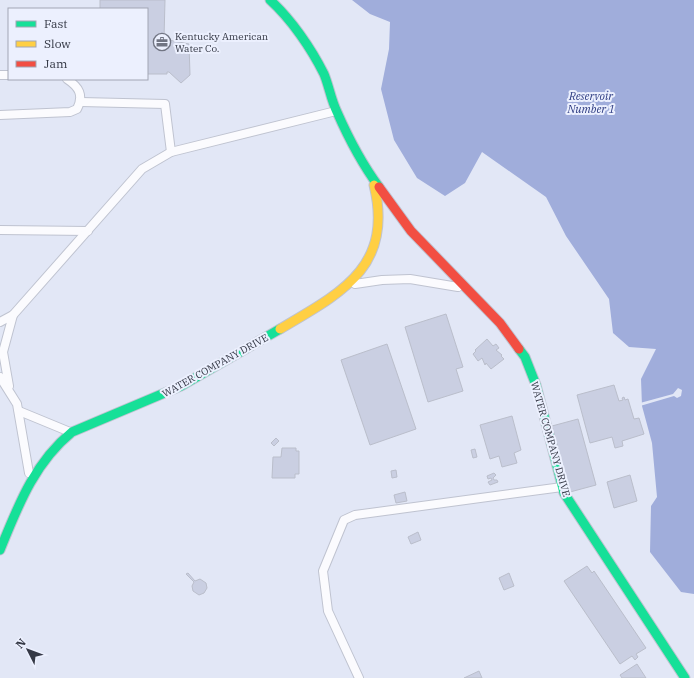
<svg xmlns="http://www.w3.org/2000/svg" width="694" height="678" viewBox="0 0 694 678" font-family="'IBM Plex Serif',serif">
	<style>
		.water { fill: #a0addb }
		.pier { fill: #e2e7f6 }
		.building { fill: #cacfe2; stroke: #babecb }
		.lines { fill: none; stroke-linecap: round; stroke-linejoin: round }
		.lane-casing { stroke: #bfc3d0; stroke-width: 10 }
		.fast-casing { stroke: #bfc3d0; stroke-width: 11 }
		.slow-casing { stroke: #bfc3d0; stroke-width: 11 }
		.jam-casing { stroke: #bfc3d0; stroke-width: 11 }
		.lane { stroke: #fbfbfe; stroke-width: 8 }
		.fast { stroke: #16e098; stroke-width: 9 }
		.slow { stroke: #ffcf43; stroke-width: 9 }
		.jam { stroke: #f24e42; stroke-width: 9 }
		.labels { text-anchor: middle; stroke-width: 4; stroke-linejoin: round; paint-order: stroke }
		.poi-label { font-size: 10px; fill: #343845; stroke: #ecf0fe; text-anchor: start }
		.street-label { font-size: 10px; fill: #343845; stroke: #ecf0fe }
		.water-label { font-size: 11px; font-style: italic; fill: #2b3980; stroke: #ecf0fe }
	</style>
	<rect width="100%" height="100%" fill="#e2e7f6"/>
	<path class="water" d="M352,0H694V594L681,592L650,552L651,506L657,497L652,443L642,406L641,379L656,349L629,347L613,333L609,299L566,236L546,197L482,152L465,183L445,196L417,178L394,140L381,89L389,49L390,22L370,14Z"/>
	<path class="pier" d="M678,388L682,390L681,396L677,398L674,396L640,406V403L673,394Z"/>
	<g class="building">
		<path d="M100,0H165L164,39L189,44L190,75L181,83L169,72H167V74H147V9H100Z"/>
		<path d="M446,314L463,367L456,369L463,391L428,402L405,327Z"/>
		<path d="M487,339L493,346L496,344L499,348L496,350L502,355L501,356L504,359L491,369L486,363L485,365L482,358L478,361L473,354L476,351L475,350Z"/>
		<path d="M387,344L416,429L370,445L341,360Z"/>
		<path d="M614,385L619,401L623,400L622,398L624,397L625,400L628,399L634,419L639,418L644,434L622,441L623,446L615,448L612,437L590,443L577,395Z"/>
		<path d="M512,416L521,450L514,453L517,463L502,467L499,456L490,459L480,425Z"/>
		<path d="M578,419L596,485L570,492L552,426Z"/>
		<path d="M276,438L279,441L274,446L271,443Z"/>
		<path d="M282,448H296V451H299V474H295V478H272L273,457H281Z"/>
		<path d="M475,449L477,457L473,458L471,450Z"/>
		<path d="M396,470L397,477L392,478L391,471Z"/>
		<path d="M494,473L496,475L493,478L494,480H497L498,482L490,485L488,482L492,480L491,478L488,479L487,476Z"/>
		<path d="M630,475L637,501L614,508L607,482Z"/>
		<path d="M405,492L407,501L396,503L394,495Z"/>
		<path d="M418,532L421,540L411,544L408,537Z"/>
		<path d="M587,566L592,573L594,571L646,648L636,654L638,657L635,660L632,656L620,664L564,581Z"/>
		<path d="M188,573L195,581L200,579L206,583L207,588L204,593L199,595L193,591L192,586L194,582L186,574Z"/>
		<path d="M509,573L514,586L504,590L499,578Z"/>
		<path d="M637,664L646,678H622L620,675Z"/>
		<path d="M479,671L482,678H464Z"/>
	</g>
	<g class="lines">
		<defs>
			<g id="lane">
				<path d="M0,75H9"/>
				<path d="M81,102L165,104L171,152"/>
				<path d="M0,115L70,112L77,109C84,95 79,87 67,79"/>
				<path d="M0,230L88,231"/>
				<path d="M355,284L382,280L410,279L458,287"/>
				<path d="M0,322L13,315L142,169L171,152L336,111"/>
				<path d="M0,377L17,404L29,473"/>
				<path d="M9,386L3,352L13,315"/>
				<path d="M19,411L70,432"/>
				<path d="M359,678L328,611L323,571L344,520L355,515L562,487"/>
			</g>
			<g id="fast">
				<path d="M270,0C291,19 311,48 324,74C329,86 331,100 337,112C348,137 362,164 379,187"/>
				<path d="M519,349L525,357L536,385L564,493L685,678"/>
				<path d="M0,550C18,506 34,463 72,432L181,386L280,329"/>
			</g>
			<path id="slow" d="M280,329C341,293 394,267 374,185"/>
			<path id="jam" d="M379,187L411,231L500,323L519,349"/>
		</defs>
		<use href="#lane" class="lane-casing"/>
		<use href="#fast" class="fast-casing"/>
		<use href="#slow" class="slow-casing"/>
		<use href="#jam" class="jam-casing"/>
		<use href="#lane" class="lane"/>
		<use href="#fast" class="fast"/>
		<use href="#slow" class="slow"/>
		<use href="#jam" class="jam"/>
	</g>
	<defs>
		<symbol id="office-ring" viewBox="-11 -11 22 22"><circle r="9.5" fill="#ecf0fe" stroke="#717583" stroke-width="1.5"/><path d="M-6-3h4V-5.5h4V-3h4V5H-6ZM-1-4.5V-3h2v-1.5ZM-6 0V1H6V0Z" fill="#717583"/></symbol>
	</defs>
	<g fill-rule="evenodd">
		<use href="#office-ring" x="152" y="32" width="20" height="20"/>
	</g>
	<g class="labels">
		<g class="poi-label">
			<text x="175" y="40">Kentucky American<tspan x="175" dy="12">Water Co.</tspan></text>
		</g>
		<g class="street-label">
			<text transform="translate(215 365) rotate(-29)" y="4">WATER COMPANY DRIVE</text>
			<text transform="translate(551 439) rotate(74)" y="4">WATER COMPANY DRIVE</text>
		</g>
		<g class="water-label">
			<text x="591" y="100">Reservoir<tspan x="591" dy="13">Number 1</tspan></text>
		</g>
	</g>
	<rect x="8" y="8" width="140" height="72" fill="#ecf0fe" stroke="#a2a6b4"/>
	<rect x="16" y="21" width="20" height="6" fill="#16e098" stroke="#a2a6b4"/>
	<text x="44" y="28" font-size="12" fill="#343845">Fast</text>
	<rect x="16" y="41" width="20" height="6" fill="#ffcf43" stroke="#a2a6b4"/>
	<text x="44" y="48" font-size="12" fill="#343845">Slow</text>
	<rect x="16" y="61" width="20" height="6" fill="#f24e42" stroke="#a2a6b4"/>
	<text x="44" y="68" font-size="12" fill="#343845">Jam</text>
	<g transform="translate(28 650) rotate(312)" stroke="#ecf0fe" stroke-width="3" paint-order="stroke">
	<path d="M0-3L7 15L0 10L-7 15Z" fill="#343845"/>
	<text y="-6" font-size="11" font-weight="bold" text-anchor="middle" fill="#343845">N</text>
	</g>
</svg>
